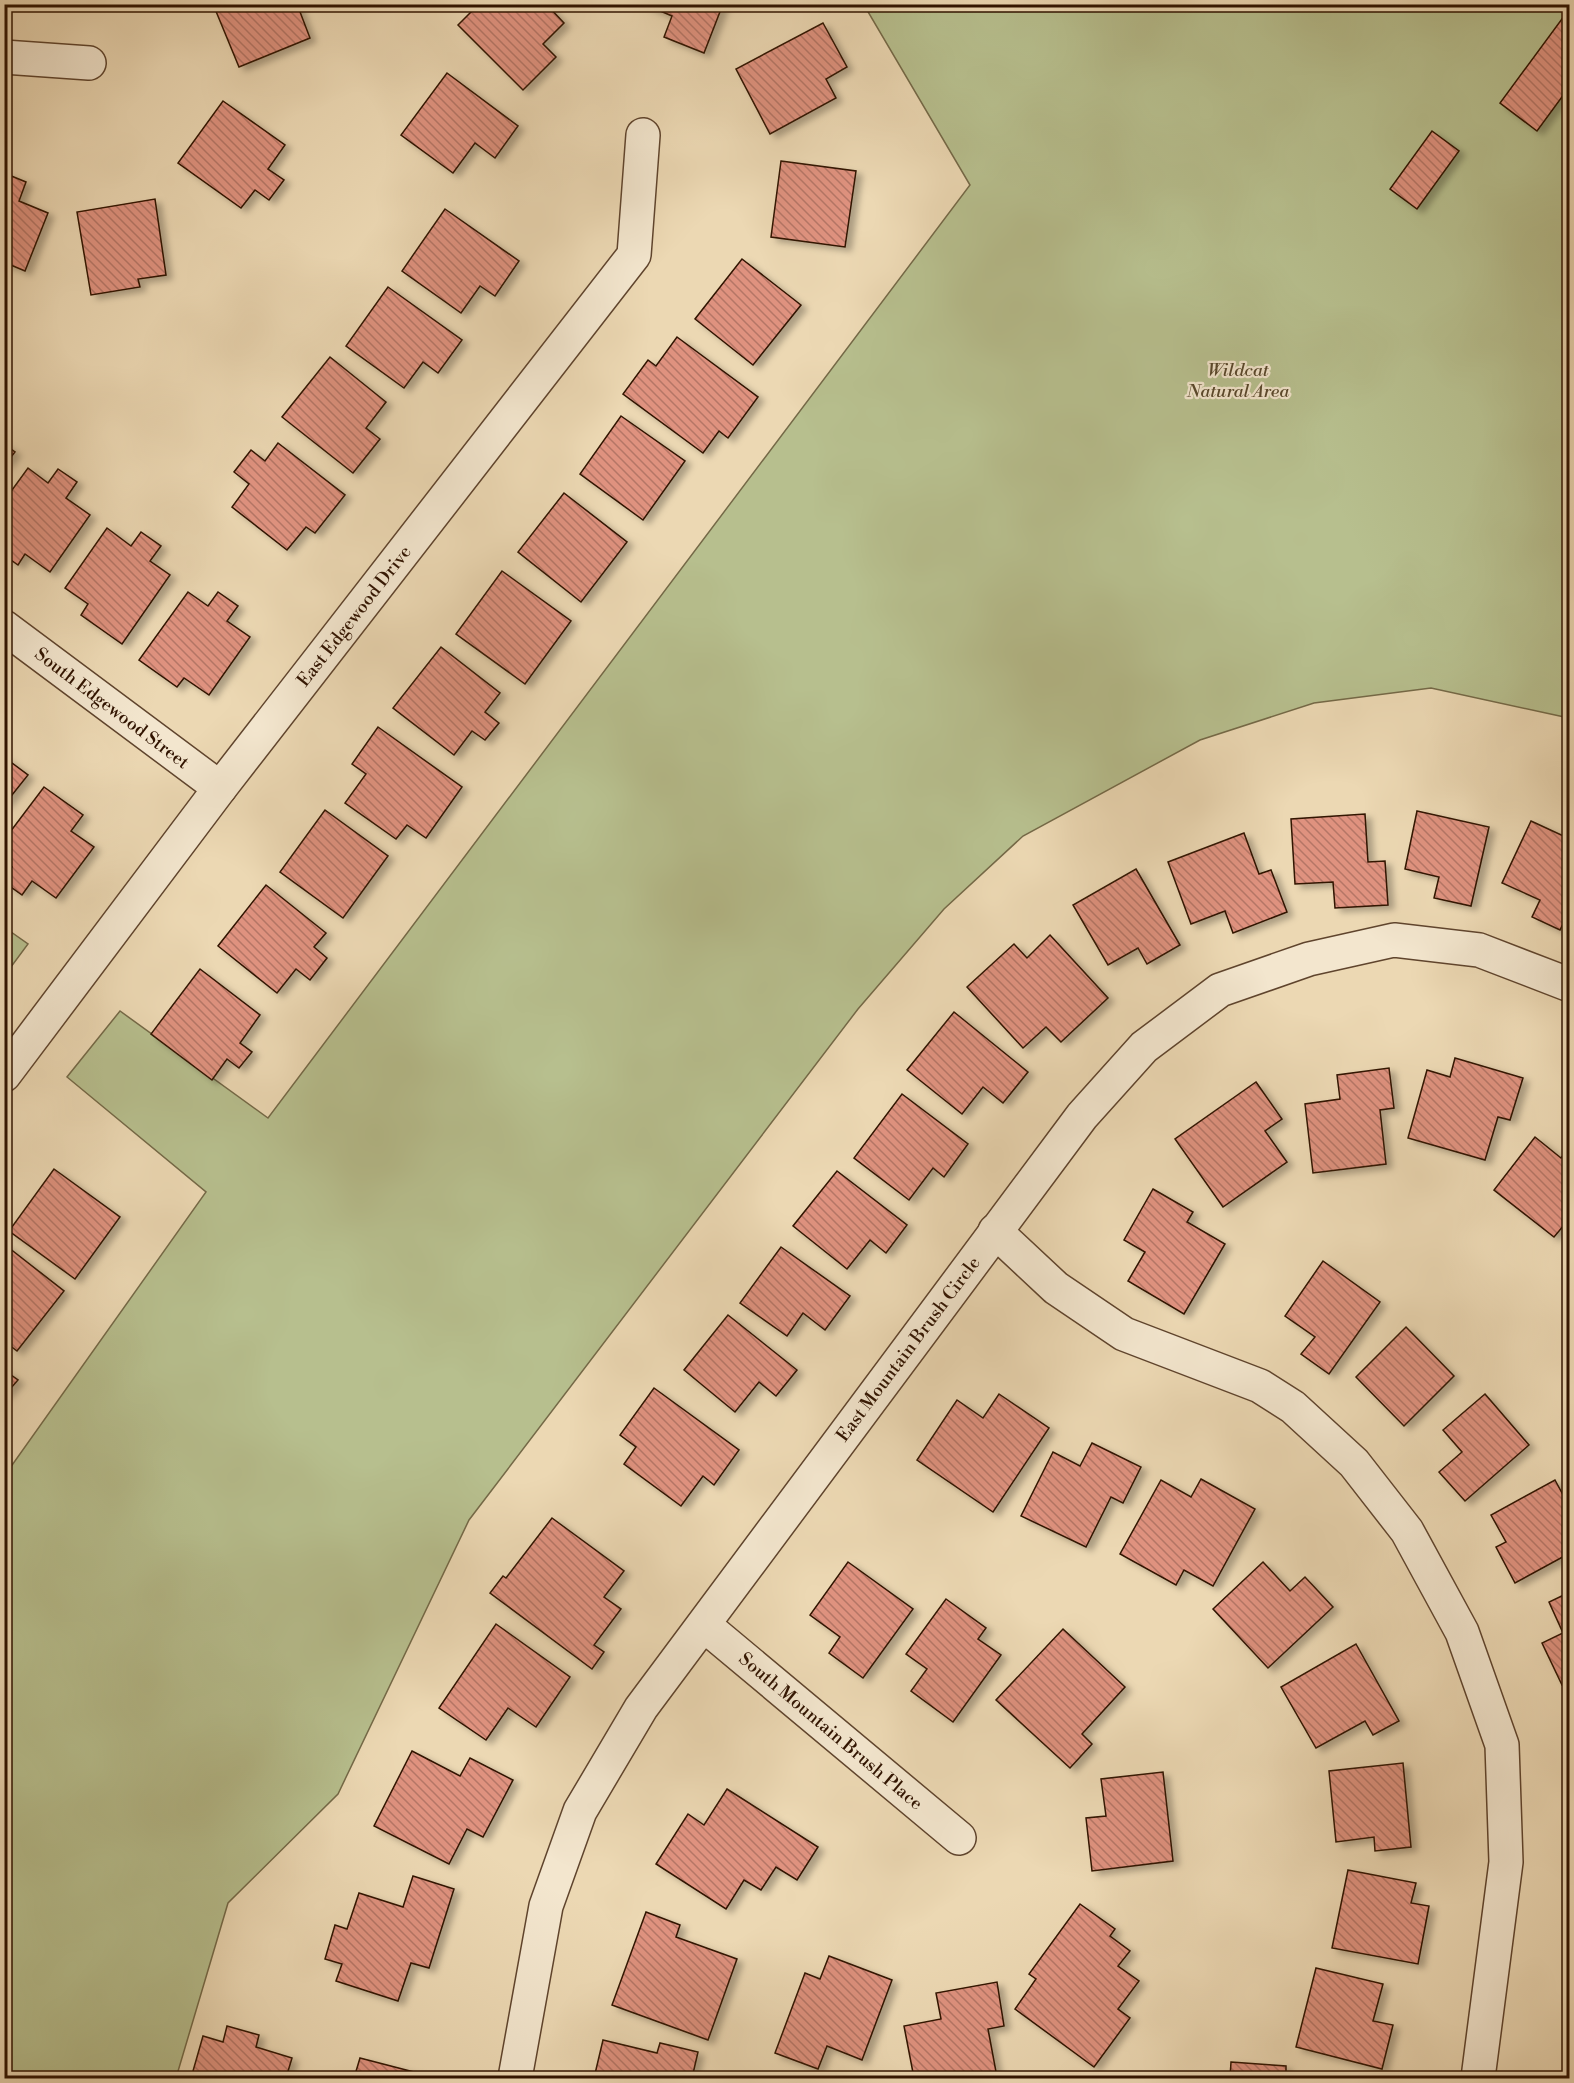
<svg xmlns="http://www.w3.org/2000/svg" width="1574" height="2083" viewBox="0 0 1574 2083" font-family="'Libre Bodoni',serif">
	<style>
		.green { fill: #b7bf8e; stroke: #746947; stroke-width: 1.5 }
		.building { fill: url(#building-back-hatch); stroke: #301300; stroke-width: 1.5; filter: url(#shadow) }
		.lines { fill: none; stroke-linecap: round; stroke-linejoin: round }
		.street-casing { stroke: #5f442d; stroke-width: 36 }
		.street { stroke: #f3e6ce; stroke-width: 33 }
		.labels { text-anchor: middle; stroke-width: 4.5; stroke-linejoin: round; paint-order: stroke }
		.park-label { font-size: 18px; font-style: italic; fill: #58472b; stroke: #f3e6ce }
		.street-label { font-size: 18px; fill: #301300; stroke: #f3e6ce }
	</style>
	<defs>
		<pattern id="building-back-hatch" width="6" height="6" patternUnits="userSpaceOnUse" patternTransform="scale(1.5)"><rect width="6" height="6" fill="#df927f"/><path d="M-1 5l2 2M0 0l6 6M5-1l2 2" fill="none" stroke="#b57666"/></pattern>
		<filter id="shadow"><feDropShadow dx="6" dy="4" stdDeviation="3" flood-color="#0004"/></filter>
	</defs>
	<rect width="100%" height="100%" fill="#ecd8b3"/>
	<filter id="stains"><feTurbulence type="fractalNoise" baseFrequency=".00333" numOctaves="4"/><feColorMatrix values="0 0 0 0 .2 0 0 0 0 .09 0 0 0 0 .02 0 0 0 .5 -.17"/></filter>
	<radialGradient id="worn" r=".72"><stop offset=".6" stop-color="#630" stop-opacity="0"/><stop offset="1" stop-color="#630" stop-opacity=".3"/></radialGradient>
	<g class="green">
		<path d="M864,5H1569V718L1431,688L1314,703L1200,740L1023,836L944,909L858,1009L469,1520L338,1794L228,1903L176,2078H5V1475L206,1192L67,1077L120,1011L268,1118L970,185Z"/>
		<path d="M4,927L28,944L5,975H4Z"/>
	</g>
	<g class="building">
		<path d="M213,4H297L310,38L239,67Z"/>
		<path d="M479,4H546L564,23L543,44L556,57L523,90L458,25Z"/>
		<path d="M644,4H723L704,53L664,37L672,16Z"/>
		<path d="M1570,8V86L1537,131L1500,103Z"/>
		<path d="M823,23L847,67L826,79L836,98L770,134L736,69Z"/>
		<path d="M447,73L518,126L495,158L475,143L453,173L401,135Z"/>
		<path d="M223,101L285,145L268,169L284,180L269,200L255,190L241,208L178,163Z"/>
		<path d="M1432,131L1459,151L1417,209L1390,189Z"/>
		<path d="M781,161L856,171L845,247L771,237Z"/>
		<path d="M4,173L26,182L19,201L48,213L25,271L6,263L4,268Z"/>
		<path d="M155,199L166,275L138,279L140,287L91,295L77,212Z"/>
		<path d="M445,209L519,261L495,296L480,286L461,313L402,271Z"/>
		<path d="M742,259L801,305L753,365L695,319Z"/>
		<path d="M388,287L462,340L438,373L423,362L404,388L346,346Z"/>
		<path d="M677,337L758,397L728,438L719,431L703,453L623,394L648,360L656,366Z"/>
		<path d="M330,357L386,402L366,428L380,439L353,473L282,417Z"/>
		<path d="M621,416L685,461L643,520L580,474Z"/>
		<path d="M278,443L345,495L315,533L306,527L287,550L232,507L249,484L234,472L251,450L265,461Z"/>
		<path d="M4,444L15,452L4,466Z"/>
		<path d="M28,468L48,483L58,469L77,482L66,498L90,515L50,572L25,554L18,565L4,555V501Z"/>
		<path d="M564,493L627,542L581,602L518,552Z"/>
		<path d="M107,528L131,546L141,532L161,546L150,561L170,575L122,644L81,615L88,604L65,588Z"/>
		<path d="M502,571L571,621L525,684L456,634Z"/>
		<path d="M188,592L208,606L218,592L238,606L227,621L250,637L209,695L184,678L177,687L139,660Z"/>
		<path d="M441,647L500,693L485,712L499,723L485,740L472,731L454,755L393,708Z"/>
		<path d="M378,727L462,787L426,838L407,825L396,839L345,803L366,774L352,764Z"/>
		<path d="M4,757L28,775L4,805Z"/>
		<path d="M44,787L83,815L71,831L94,847L56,898L32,881L22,895L4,882V878L12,867L4,862V840Z"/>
		<path d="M325,810L388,856L343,918L280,872Z"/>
		<path d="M1417,811L1489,827L1471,906L1434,898L1439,877L1405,869Z"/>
		<path d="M1365,814L1368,862L1385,861L1388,905L1335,908L1333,882L1295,884L1291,819Z"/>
		<path d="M1531,821L1570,839V909L1560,930L1532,917L1540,900L1502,883Z"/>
		<path d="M1244,833L1259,874L1271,870L1287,912L1233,933L1225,911L1191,924L1168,862Z"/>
		<path d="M1136,869L1180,945L1147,964L1138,948L1108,965L1073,905Z"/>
		<path d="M266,885L326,933L314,947L327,958L310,980L296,969L277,993L218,946Z"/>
		<path d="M1050,935L1108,998L1061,1042L1046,1027L1023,1048L967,987L1014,944L1027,958Z"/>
		<path d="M200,969L260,1015L240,1043L252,1052L239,1068L227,1059L212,1080L151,1034Z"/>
		<path d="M954,1012L1028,1072L1003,1103L983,1087L962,1114L907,1070Z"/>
		<path d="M1455,1058L1523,1078L1510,1120L1498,1117L1485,1160L1408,1138L1427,1070L1450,1077Z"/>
		<path d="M1389,1068L1394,1108L1380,1110L1386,1164L1313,1173L1305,1104L1340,1099L1337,1075Z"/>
		<path d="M1256,1082L1282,1119L1265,1131L1287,1162L1223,1207L1175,1139Z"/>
		<path d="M902,1094L968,1144L944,1177L933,1168L909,1200L854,1158Z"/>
		<path d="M1535,1137L1561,1158L1570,1147V1218L1554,1237L1494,1190Z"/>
		<path d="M54,1169L120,1217L75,1279L9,1231Z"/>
		<path d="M837,1171L907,1225L886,1253L870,1240L847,1269L793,1226Z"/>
		<path d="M1153,1189L1193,1212L1187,1222L1225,1244L1184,1314L1128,1281L1145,1252L1124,1240Z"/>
		<path d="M4,1244L64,1291L17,1351L4,1341Z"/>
		<path d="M781,1247L850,1296L825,1330L803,1313L787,1336L740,1303Z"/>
		<path d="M1323,1261L1380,1302L1329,1374L1301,1354L1315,1337L1285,1316Z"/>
		<path d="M728,1315L797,1370L776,1396L759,1382L735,1412L684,1370Z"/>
		<path d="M1406,1327L1454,1376L1404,1426L1356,1377Z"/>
		<path d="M4,1370L18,1380L4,1396Z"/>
		<path d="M654,1388L739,1450L714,1485L703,1476L681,1506L624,1464L636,1447L620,1435Z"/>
		<path d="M999,1394L1049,1428L993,1512L917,1460L957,1400L983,1418Z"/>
		<path d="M1485,1394L1529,1445L1465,1501L1439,1472L1462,1452L1443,1430Z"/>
		<path d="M1092,1443L1141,1467L1123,1503L1111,1497L1086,1547L1021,1516L1053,1452L1080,1466Z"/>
		<path d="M1201,1479L1255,1509L1213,1586L1184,1570L1176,1585L1120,1554L1161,1480L1191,1497Z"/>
		<path d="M1555,1480L1570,1508V1553L1515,1583L1496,1547L1506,1542L1491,1515Z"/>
		<path d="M552,1518L624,1571L604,1597L621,1609L594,1645L604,1652L592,1669L490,1593L503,1576L506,1578Z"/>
		<path d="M848,1562L913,1609L863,1678L829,1653L840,1637L810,1615Z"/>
		<path d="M1263,1562L1290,1591L1305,1577L1333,1607L1268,1668L1213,1609Z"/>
		<path d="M1570,1592V1681L1562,1685L1542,1643L1563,1633L1549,1602Z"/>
		<path d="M946,1599L986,1628L978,1639L1001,1655L953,1722L911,1691L927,1669L906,1654Z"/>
		<path d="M496,1624L570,1677L536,1727L508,1708L486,1740L439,1708Z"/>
		<path d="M1063,1629L1125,1687L1082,1734L1092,1744L1070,1768L996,1700Z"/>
		<path d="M1356,1644L1399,1721L1373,1735L1365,1721L1316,1748L1281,1687Z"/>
		<path d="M412,1751L460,1776L470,1758L513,1780L483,1837L467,1829L449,1864L374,1826Z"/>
		<path d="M1403,1763L1411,1847L1375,1851L1374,1837L1336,1842L1329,1771Z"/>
		<path d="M1163,1772L1173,1861L1092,1871L1086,1818L1106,1816L1101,1779Z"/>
		<path d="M727,1789L818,1847L797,1880L776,1867L761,1890L744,1880L726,1909L656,1864L688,1814L704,1825Z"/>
		<path d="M1348,1870L1416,1883L1411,1903L1429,1906L1418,1964L1332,1948Z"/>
		<path d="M413,1876L454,1889L429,1968L411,1963L398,2001L336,1981L342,1964L325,1959L335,1925L347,1929L359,1893L403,1907Z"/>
		<path d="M1080,1904L1115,1929L1110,1936L1130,1951L1118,1966L1139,1981L1118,2009L1130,2018L1094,2067L1015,2009L1036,1979L1029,1974Z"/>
		<path d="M646,1912L680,1925L676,1937L737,1959L708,2040L612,2005Z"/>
		<path d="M829,1956L892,1980L862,2060L827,2046L818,2069L775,2053L805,1973L820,1979Z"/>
		<path d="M1316,1968L1383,1984L1373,2021L1393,2025L1382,2069L1296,2047Z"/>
		<path d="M997,1982L1004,2026L988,2029L997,2077L987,2078H914L904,2026L941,2019L936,1993Z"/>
		<path d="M227,2026L259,2035L256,2047L292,2058L286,2078H191L203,2036L223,2042Z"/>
		<path d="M1570,2032V2059L1564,2058Z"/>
		<path d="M603,2040L657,2053L660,2043L698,2052L692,2078H594Z"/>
		<path d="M360,2058L437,2078H354Z"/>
		<path d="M1231,2062L1286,2066V2078H1230Z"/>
	</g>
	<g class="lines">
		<defs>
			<g id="street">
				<path d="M4,57L89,63"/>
				<path d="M4,627L220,788"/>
				<path d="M4,1075L220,788L634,255L643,135"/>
				<path d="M995,1231L1056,1288L1124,1334L1260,1386L1293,1407L1354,1463L1407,1531L1462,1632L1502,1745L1506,1862L1478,2078"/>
				<path d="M704,1625L959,1838"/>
				<path d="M515,2078L546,1906L580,1811L641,1708L1082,1116L1144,1047L1220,990L1309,959L1394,940L1479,950L1570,985"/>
			</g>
		</defs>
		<use href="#street" class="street-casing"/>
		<use href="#street" class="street"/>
	</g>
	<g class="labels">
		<g class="park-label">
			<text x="1238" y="376">Wildcat<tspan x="1238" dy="21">Natural Area</tspan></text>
		</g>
		<g class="street-label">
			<text transform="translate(354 616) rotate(-52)" y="6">East Edgewood Drive</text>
			<text transform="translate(112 708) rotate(37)" y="6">South Edgewood Street</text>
			<text transform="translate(908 1349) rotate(-53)" y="6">East Mountain Brush Circle</text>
			<text transform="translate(831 1731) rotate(40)" y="6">South Mountain Brush Place</text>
		</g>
	</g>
	<rect width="1574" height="2083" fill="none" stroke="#ecd8b3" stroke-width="24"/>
	<rect x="6" y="6" width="1562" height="2071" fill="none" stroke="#301300" stroke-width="3"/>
	<rect x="12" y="12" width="1550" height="2059" fill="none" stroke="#301300" stroke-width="1.5"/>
	<rect width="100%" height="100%" filter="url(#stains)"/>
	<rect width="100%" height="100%" fill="url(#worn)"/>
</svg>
